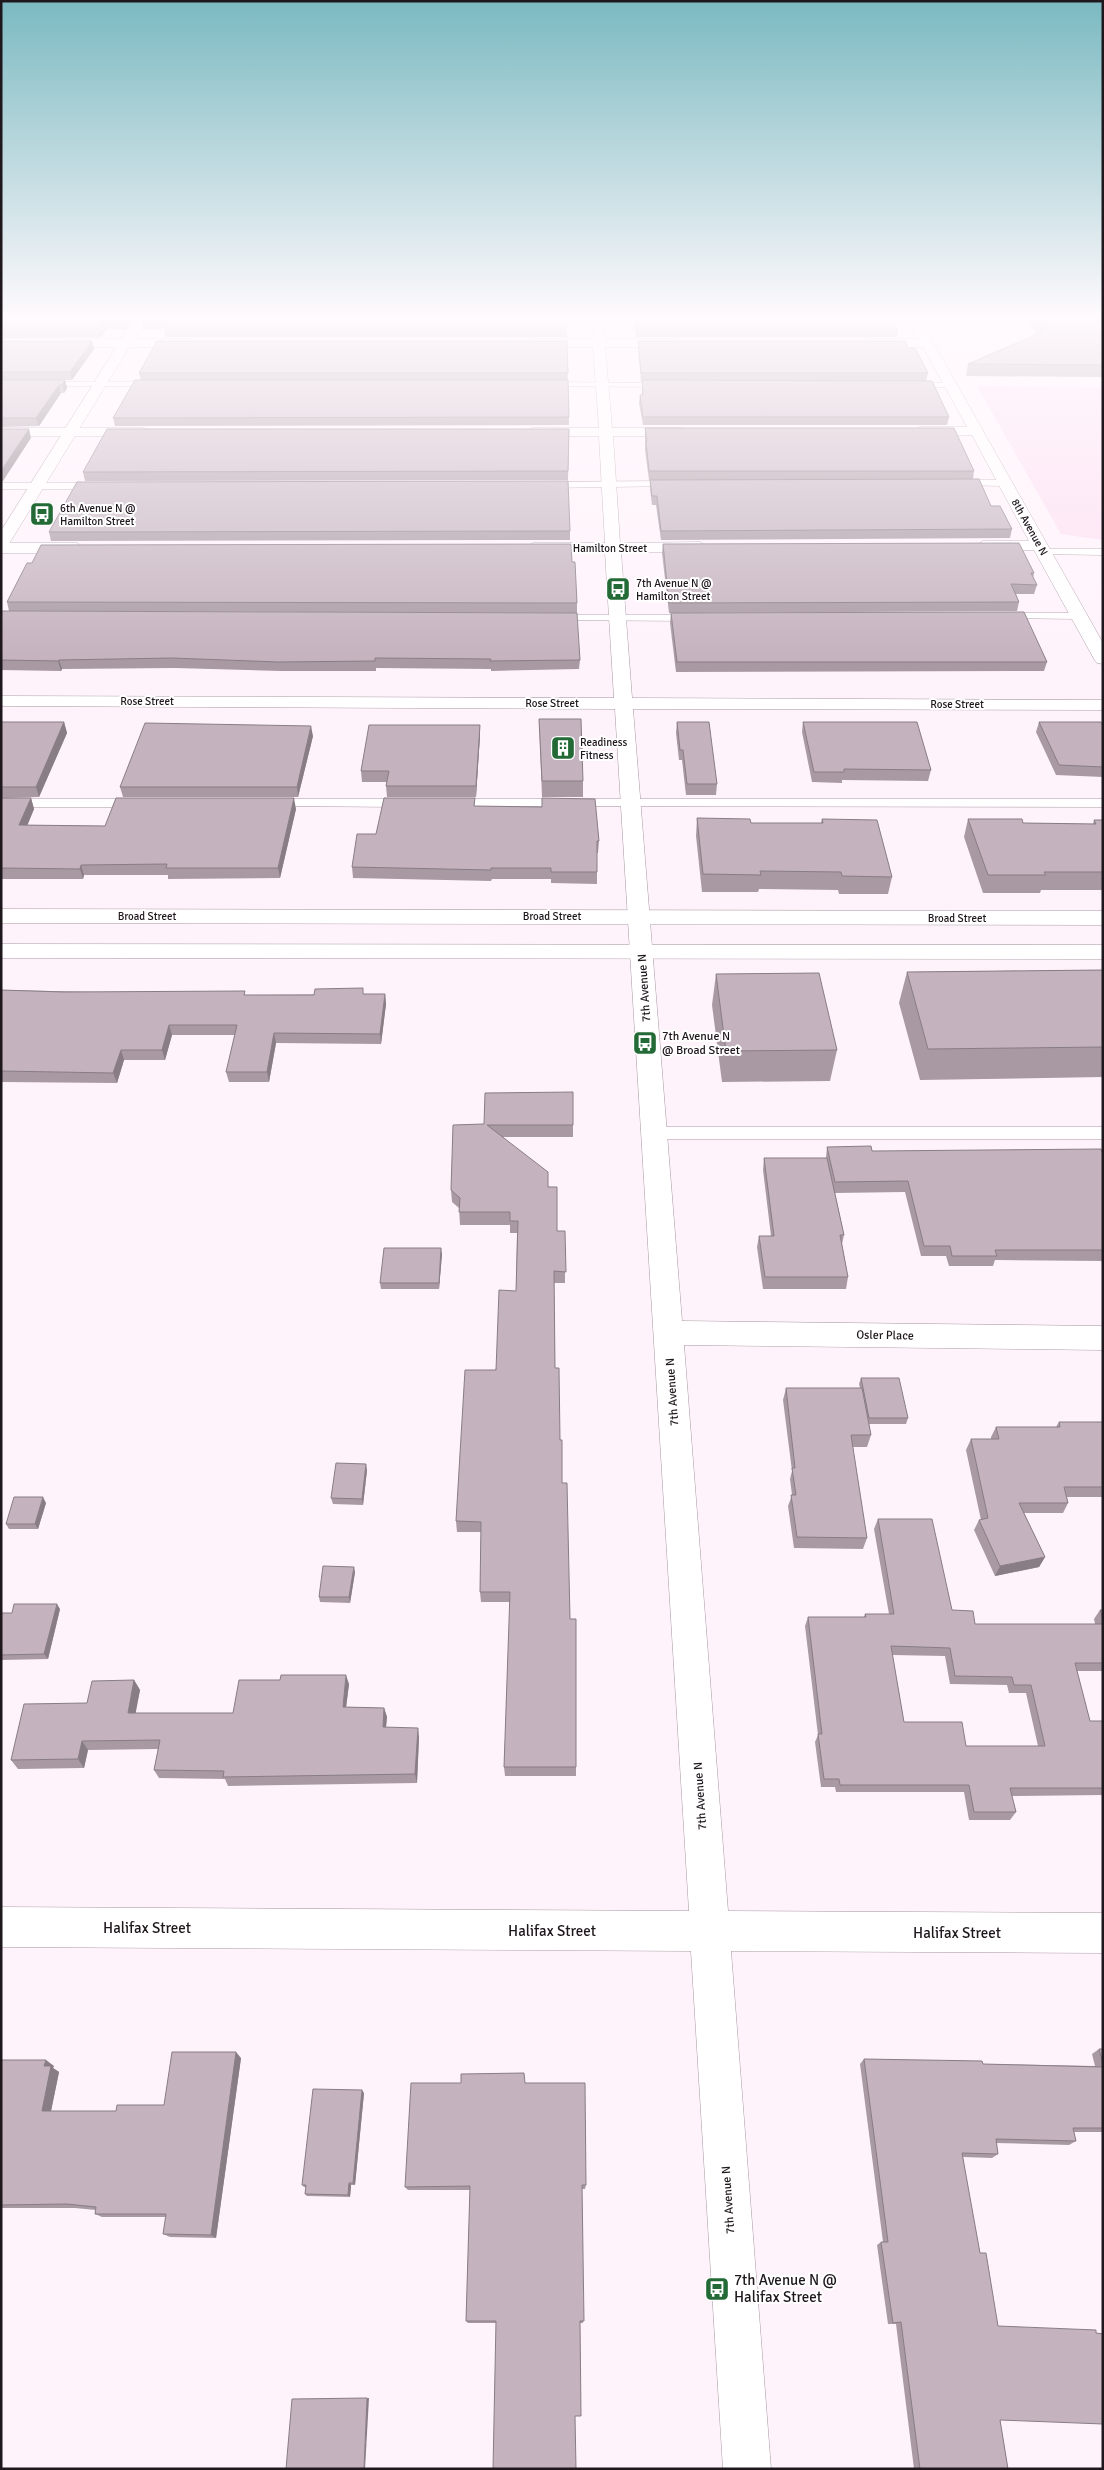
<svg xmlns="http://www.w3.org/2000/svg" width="1104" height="2470" viewBox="0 0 1104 2470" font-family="Signika,sans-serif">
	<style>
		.green { fill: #fddef3 }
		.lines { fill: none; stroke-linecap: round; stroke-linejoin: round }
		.lane-casing { stroke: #a997a3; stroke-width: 1 }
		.street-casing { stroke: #a997a3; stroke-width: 1 }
		.secondary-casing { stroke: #a997a3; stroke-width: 1 }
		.lane { fill: #fff; fill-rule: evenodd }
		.street { fill: #fff; fill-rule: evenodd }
		.secondary { fill: #fff; fill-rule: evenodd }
		.wall { fill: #a999a3; fill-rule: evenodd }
		.shaded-wall { fill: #897d85 }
		.building { fill: #c4b2be; stroke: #897d85; fill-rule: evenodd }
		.labels { text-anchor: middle; stroke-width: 4; stroke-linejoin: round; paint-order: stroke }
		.far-poi-label { font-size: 11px; fill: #1e171c; stroke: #fff; text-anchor: start }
		.far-street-label { font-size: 11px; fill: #1e171c; stroke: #fff }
		.street-label { font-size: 12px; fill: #1e171c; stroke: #fff }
		.poi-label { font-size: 12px; fill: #1e171c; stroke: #fff; text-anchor: start }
		.near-street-label { font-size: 15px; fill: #1e171c; stroke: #fff }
		.near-poi-label { font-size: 15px; fill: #1e171c; stroke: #fff; text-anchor: start }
	</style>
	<rect width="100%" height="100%" fill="#fff3fb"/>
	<path class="green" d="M977,386L1103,388V540L1061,534Z"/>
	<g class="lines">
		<defs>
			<g id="lane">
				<path d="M1,382H156L160,384L156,386H1Z"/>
				<path d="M544,382L666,383L670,385L666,387L541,386V382Z"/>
				<path d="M909,383H951L955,385L951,387H906V383Z"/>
				<path d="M957,480H1006L1011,483L1006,486L954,485L952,483Z"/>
				<path d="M673,481L676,482V486L544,488L539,485L544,482Z"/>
				<path d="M1,483H98L103,486L98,489H1Z"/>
				<path d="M1043,549H1103V555L1039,554L1038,552Z"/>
				<path d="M1002,613H1079L1084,616L1079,619L998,618L997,616Z"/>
				<path d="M554,615H693L698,618L693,621L550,620L549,618Z"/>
				<path d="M1,799H138L144,803L138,807H1Z"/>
				<path d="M272,799H406L412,803L406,807L268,806L266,803Z"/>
				<path d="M452,799H1103V807L448,806L446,803L448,800Z"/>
				<path d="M654,1127H1103V1139H654L648,1137L646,1133L648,1129Z"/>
			</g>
			<g id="street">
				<path d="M591,316H603L605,339H675L681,343L675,347H605L612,428H684L691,432L684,436H613L620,543L700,542L708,547L700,552H621L632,698L1103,700V710L633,709L682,1321L1103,1326V1350L684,1345L728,1911L1103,1913V1953L731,1951L771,2469H723L691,1951L1,1947V1907L689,1911L615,709L1,706V696L614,698L605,552L533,553L525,548L533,543H605L599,436H532L525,432L532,428H599L593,347H530L524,343L530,339H593Z"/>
				<path d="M906,316H918L1103,643V664L1097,663L1094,659L1034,550L983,551L975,546L983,541H1029L972,435H919L912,431L919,427H967L923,347H868L862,343L868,339H919Z"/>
				<path d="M1,339H192L198,343L192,347H1Z"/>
				<path d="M1,428H144L151,432L144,436H1Z"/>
				<path d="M1,543H77L85,548L77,553H1Z"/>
			</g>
			<g id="secondary">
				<path d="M136,316H148L9,544L1,549V531Z"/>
				<path d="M1,909L1103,911V925L1,923Z"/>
				<path d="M1,944L1103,945V959L1,958Z"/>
			</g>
		</defs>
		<use href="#lane" class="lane-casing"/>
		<use href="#street" class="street-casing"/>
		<use href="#secondary" class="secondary-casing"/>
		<use href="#lane" class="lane"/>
		<use href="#street" class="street"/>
		<use href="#secondary" class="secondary"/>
	</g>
	<g class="wall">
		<path d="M1,316H135L126,329H107L101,337L1,338Z"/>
		<path d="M566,316L567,337H165L164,329H142L141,321Z"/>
		<path d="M634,316H891L898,331L897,337H636Z"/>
		<path d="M1024,316H1103V377L966,376L968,364L1037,334Z"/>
		<path d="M1,341H92L94,349L72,380H65L67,388L64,393H61L39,426L1,427Z"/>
		<path d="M567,341L569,425L115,426L113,418L141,380L139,373Z"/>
		<path d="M638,341L908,348L928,373L926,381L949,417L947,425H643L639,403L640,395H642V381H641L638,349Z"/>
		<path d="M645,428L974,471L973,479L991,506L1012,529L1010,538L661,540L656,505H652L650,489V480L928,479L649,480L645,450Z"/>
		<path d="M569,429L568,480L85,481L83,472Z"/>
		<path d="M570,531V540L51,541L49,532Z"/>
		<path d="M663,544L1034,573L1033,578L1037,585L1034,594H1016L1019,602L1017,611L669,613L662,553Z"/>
		<path d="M572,562L577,603V613L9,611L7,602Z"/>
		<path d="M1,612L580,660L579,669L491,671V669L376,668V671H280L175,668L62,669L61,671L1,670Z"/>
		<path d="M671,613L1047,662L1044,671L676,672L670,623Z"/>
		<path d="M539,719L583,781V797H542Z"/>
		<path d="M1,722H64L67,733L39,797L1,798Z"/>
		<path d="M677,722L717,784L716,795H686L682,760H679L676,733Z"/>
		<path d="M803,722L931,770L928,781L842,780V783L812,782L802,732Z"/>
		<path d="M1039,722L1103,726V777L1056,775L1036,732Z"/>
		<path d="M480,725V735L476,797H387L386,786L387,782H362L361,771Z"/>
		<path d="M313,736L298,797H123L120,787Z"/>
		<path d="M1,798H31L34,809L27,825L105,826L296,809L280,878L168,879V875H84L83,879H1Z"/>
		<path d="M475,806L599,841L598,853H597V884L551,883V879H492L491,881L353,878L352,867L376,834Z"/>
		<path d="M697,818L751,823H821L822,819L892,877L888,894H839L838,890L759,889L758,892H702L696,836Z"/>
		<path d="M968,819L1023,823L1093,824L1094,820H1103V890H1041L1040,893H983L964,837Z"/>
		<path d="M1103,970V1077L920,1080L899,1003L907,972Z"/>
		<path d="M716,974L837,1050L830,1081L722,1082L712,1005Z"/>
		<path d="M1,990L246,995L385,994L386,1004L381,1044L276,1043L269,1082H229L226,1072L235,1035H172L165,1060H124L117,1083L1,1082Z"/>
		<path d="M573,1092V1137H503L549,1187L557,1231H565V1283H554L555,1368L562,1483L570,1619L576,1767V1776H505L504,1767L510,1602H481L480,1592L481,1532H457L456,1521L516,1291L517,1233H510V1225H460L459,1208L452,1202L451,1190L484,1124Z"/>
		<path d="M827,1147L872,1151L1103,1154V1261L995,1260L993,1266H949L946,1256H921L905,1192L835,1193L844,1235L842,1244L848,1277L846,1289H763L757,1247L759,1236H771L763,1170L764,1158H826Z"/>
		<path d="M442,1254L439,1289H381L380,1283Z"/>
		<path d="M861,1378L908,1418L906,1424H869L871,1435L867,1447H852L867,1538L863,1549L794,1548L788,1506L792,1495L790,1479L792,1471L783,1400L786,1388H860L859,1384Z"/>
		<path d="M1059,1422H1103V1497H1067L1068,1503L1063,1513H1024L1045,1557L1039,1567L995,1576L974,1530L979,1520H981L966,1450L971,1439H991V1437L996,1427H1056Z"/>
		<path d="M367,1470L363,1505L333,1504L331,1498Z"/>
		<path d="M46,1503L38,1529H9L6,1524Z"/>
		<path d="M878,1519L952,1610L975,1624H1095L1094,1619L1100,1610H1103V1671H1077L1090,1721H1103V1795L1012,1796L1016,1812L1010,1820H969L964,1792H836L835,1787H821L815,1742L818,1735L805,1626L808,1617H864L865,1614H889L874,1529ZM892,1655L945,1656L950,1684L1007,1685L1009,1693H1026L1038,1746H966L904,1722Z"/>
		<path d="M355,1572L350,1603L320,1602L319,1597Z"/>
		<path d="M60,1609L48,1659L1,1660V1613H12Z"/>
		<path d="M134,1680L140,1690L135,1713H233L349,1684L346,1707L384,1708L387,1717L386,1727L419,1737L417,1783L228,1786L225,1779L159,1778L154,1770L158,1749L88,1750L84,1768L18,1769L11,1760L87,1703Z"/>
		<path d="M1099,2049H1103V2132H1074L1076,2141L1069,2145L996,2143L998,2154L992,2158L963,2157L1000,2420L1008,2469H914L896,2324H888L877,2245L881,2242H883L860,2064L864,2059L983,2064L1095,2066L1092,2054Z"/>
		<path d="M241,2058L216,2238L170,2237L163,2234L166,2217H102L95,2214L96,2210L75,2208H1V2060L54,2066L53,2068L59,2072L51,2111H116L164,2105Z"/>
		<path d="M525,2083L586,2185L585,2189H582L583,2323H468L466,2321L470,2190H408L405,2187Z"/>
		<path d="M364,2093L355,2185H351L350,2197L307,2196L305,2194L306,2187H304L302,2185Z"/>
	</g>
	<g class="shaded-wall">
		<path d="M128,316H135L126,329L124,321Z"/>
		<path d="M105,321L107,329L101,337L100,329Z"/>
		<path d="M92,341L94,349L72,380L70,372Z"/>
		<path d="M65,380L67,388L64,393L62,385Z"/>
		<path d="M59,385L61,393L39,426L36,418Z"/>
		<path d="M29,429L31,438L3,481H1V471Z"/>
		<path d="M59,660L62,669L61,671L58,661Z"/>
		<path d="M64,722L67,733L39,797L36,787Z"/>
		<path d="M480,725V735L476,797V786Z"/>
		<path d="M311,726L313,736L298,797L297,787Z"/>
		<path d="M31,798L34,809L23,836L19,825Z"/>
		<path d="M294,798L296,809L280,878L278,868Z"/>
		<path d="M81,865L84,875L83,879L80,869Z"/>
		<path d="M385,994L386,1004L381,1044L380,1034Z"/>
		<path d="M169,1025L172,1035L165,1060L162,1050Z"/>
		<path d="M274,1033L276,1043L269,1082L267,1072Z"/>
		<path d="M121,1050L124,1060L117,1083L113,1073Z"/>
		<path d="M441,1248L442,1254L439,1289V1283Z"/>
		<path d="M366,1464L367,1470L363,1505L362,1499Z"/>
		<path d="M43,1497L46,1503L38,1529L35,1524Z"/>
		<path d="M1045,1557L1039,1567L995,1576L1000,1566Z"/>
		<path d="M354,1567L355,1572L350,1603L349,1597Z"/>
		<path d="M57,1604L60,1609L48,1659L44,1654Z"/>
		<path d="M346,1675L349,1684L345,1716L343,1707Z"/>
		<path d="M134,1680L140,1690L134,1722L128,1713Z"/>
		<path d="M384,1708L387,1717L385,1736L383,1727Z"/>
		<path d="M418,1728L419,1737L417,1783L415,1774Z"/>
		<path d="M82,1741L88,1750L84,1768L78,1759Z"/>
		<path d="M236,2052L241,2058L216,2238L211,2235Z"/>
		<path d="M46,2060L54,2066L53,2068L59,2072L50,2116L42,2111L44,2066Z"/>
		<path d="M362,2090L364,2093L355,2185L353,2183Z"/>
		<path d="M349,2183L351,2185L350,2197L348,2195Z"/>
		<path d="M367,2398H369L365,2469H364Z"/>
	</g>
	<g class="building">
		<path d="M1,316H128L124,321H105L100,329L1,330Z"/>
		<path d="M144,316H566L567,329H164L168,321H141Z"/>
		<path d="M634,316H891L898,331H636Z"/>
		<path d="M1035,316H1103V365L968,364L1045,331Z"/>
		<path d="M1,341H92L70,372H1Z"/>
		<path d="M157,341H567L568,373H139Z"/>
		<path d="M638,341H905L908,348H915L928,373H641Z"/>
		<path d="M1,380H65L62,385H59L36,418H1Z"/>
		<path d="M135,380H568L569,417L113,418Z"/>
		<path d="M642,380L932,381L949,417H643L640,395H643Z"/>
		<path d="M645,428H954L974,471H649L646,441H647Z"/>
		<path d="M1,429H29L1,471Z"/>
		<path d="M107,429H569L568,471L83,472Z"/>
		<path d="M979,479L991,506H1000L1012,529L661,531L657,496H652L650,480Z"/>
		<path d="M568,481L570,531L49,532L77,482Z"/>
		<path d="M1019,543L1034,573H1031L1037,585L1011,584L1019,602L669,603L663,544Z"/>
		<path d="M571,544L572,562H575L577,603L7,602L27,563H32L41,545Z"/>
		<path d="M1,611L577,613L580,660L490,661L491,659L375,658V661L278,662L172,658L59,660L58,661L1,660Z"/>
		<path d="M1024,612L1047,662H677L671,613Z"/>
		<path d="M539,719H581L583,781H542Z"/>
		<path d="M1,722H64L36,787H1Z"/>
		<path d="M677,722H709L717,784H687L683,750H680Z"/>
		<path d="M803,722H917L931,770L844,769V772H814Z"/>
		<path d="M1039,722H1101L1103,726V767L1059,765Z"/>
		<path d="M145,723L311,726L297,787H120Z"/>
		<path d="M369,725H480L476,786H386L389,771H361Z"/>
		<path d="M1,798H31L19,825L105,826L116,798H294L278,868H166L167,864L81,865L80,869L1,868Z"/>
		<path d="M384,798H475L474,806L542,807V798L595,799L599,841H597V872H551V868H491V870L352,867L357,834H376Z"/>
		<path d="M697,818L750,819L751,823H823L822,819L877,820L892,877L842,876L841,872L760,871L761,875L703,874Z"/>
		<path d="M968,819H1022L1023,823L1096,824L1094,820H1103V872H1044L1046,875H988Z"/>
		<path d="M1103,970V1047L928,1049L907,972Z"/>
		<path d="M819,973L837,1050L726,1051L716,974Z"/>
		<path d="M363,988V994H385L380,1034L274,1033L267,1072H226L237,1025H169L162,1050H121L113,1073L1,1071V990L64,992L245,991L244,995H314L315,989Z"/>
		<path d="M573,1092V1125H487L548,1172V1187H557V1231H565L566,1272L554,1271L555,1368H559L560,1440H562V1483H567L570,1619H576V1767H504L510,1592H480L481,1522L456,1521L465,1370H496L499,1290L516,1291L518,1221H510V1212H459L460,1198L451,1190L453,1125L484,1124L485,1093Z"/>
		<path d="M871,1146L872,1151L1101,1149L1103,1154V1250H995L997,1256H952L950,1246H924L908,1181L835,1182L827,1147Z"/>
		<path d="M764,1158H827L844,1235H840L848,1277H765L759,1236H774Z"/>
		<path d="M384,1248H441L439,1283H380Z"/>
		<path d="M861,1378H899L908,1418H869Z"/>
		<path d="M786,1388H862L871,1435H851L867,1538L797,1537L791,1495H796L792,1468H795Z"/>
		<path d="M1059,1422H1103V1487H1064L1068,1503H1019L1045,1557L1000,1566L979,1520L988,1518L971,1439H999L996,1427H1060Z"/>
		<path d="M336,1463L366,1464L362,1499L331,1498Z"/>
		<path d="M14,1497H43L35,1524H6Z"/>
		<path d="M878,1519H932L952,1610L973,1611L975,1624H1103V1663H1075L1090,1721H1103V1788H1010L1016,1812H974L969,1785H840L839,1779H824L818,1734H822L808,1617H866L865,1614H894ZM891,1646L950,1648L955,1676L1012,1677L1014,1685H1031L1045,1746H966L962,1722H904Z"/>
		<path d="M323,1566L354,1567L349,1597H319Z"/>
		<path d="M14,1604H57L44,1654L1,1655V1613H12Z"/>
		<path d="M1100,1610H1103V1619Z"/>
		<path d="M281,1675H346L343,1707L384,1708L383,1727L418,1728L415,1774L223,1777L224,1771L154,1770L160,1740L82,1741L78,1759L11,1760L24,1704L87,1703L92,1681L134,1680L128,1713H233L239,1680H280Z"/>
		<path d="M1099,2049H1103V2064Z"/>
		<path d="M172,2052H236L211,2235L163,2234L166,2214H95L96,2207L67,2204L1,2205V2060H46L44,2066H51L42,2111H116L117,2105H164Z"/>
		<path d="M864,2059L982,2061L983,2064L1103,2067V2128H1073L1076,2141L996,2139L998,2154L962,2153L980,2253H986L998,2326L1096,2330V2333L1103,2334V2424L1000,2420L1008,2469H920L901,2322L893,2323L881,2242H888Z"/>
		<path d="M524,2073L525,2083H585L586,2185H582L584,2321H580L581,2416H575L576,2469H493L496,2321H466L470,2186L405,2187L411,2083H461V2074Z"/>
		<path d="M313,2089L362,2090L353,2183H349L348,2195L305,2194L306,2185H302Z"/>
		<path d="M367,2398L364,2469H286L292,2399Z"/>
	</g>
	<linearGradient id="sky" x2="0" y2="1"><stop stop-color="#7bb9c1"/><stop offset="0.48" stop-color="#fffafd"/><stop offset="1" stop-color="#fffafd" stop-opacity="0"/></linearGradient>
	<rect width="1104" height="662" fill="url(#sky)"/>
	<defs>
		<symbol id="bus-square" viewBox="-11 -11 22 22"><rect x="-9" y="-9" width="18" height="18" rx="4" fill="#236a36" stroke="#fff"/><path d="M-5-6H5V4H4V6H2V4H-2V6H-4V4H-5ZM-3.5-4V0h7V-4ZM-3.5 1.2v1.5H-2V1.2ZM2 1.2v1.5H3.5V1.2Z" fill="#fff"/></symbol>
		<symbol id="building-square" viewBox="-11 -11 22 22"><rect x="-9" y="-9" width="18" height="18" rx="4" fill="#236a36" stroke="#fff"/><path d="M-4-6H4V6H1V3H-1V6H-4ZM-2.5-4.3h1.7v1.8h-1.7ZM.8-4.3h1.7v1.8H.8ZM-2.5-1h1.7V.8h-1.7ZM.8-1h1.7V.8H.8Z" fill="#fff"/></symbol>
	</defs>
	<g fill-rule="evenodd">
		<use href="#bus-square" x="28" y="500" width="28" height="28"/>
		<use href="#bus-square" x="604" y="575" width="28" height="28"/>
		<use href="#building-square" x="549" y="734" width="28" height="28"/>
		<use href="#bus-square" x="631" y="1029" width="28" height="28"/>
		<use href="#bus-square" x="703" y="2275" width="28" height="28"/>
	</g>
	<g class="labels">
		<g class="far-poi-label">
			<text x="60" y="512">6th Avenue N @<tspan x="60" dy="13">Hamilton Street</tspan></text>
			<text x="636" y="587">7th Avenue N @<tspan x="636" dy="13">Hamilton Street</tspan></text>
			<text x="580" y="746">Readiness<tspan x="580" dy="13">Fitness</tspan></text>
		</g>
		<g class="far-street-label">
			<text transform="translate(1030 527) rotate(61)" y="4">8th Avenue N</text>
			<text x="610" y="552">Hamilton Street</text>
			<text x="147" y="705">Rose Street</text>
			<text x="552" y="707">Rose Street</text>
			<text x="957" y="708">Rose Street</text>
			<text x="147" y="920">Broad Street</text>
			<text x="552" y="920">Broad Street</text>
			<text x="957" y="922">Broad Street</text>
		</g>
		<g class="street-label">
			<text transform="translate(644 988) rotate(-94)" y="4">7th Avenue N</text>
			<text transform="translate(885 1335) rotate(1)" y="4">Osler Place</text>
			<text transform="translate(672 1392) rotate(-94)" y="4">7th Avenue N</text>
			<text transform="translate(700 1796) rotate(-94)" y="4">7th Avenue N</text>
			<text transform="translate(728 2200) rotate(-94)" y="4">7th Avenue N</text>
		</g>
		<g class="poi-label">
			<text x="662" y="1040">7th Avenue N<tspan x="662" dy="14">@ Broad Street</tspan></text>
		</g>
		<g class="near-street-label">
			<text x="147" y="1933">Halifax Street</text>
			<text x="552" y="1936">Halifax Street</text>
			<text x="957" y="1938">Halifax Street</text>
		</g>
		<g class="near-poi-label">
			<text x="734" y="2285">7th Avenue N @<tspan x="734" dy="17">Halifax Street</tspan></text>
		</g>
	</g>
	<rect width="1104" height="2470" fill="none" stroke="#1e171c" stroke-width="5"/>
</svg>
